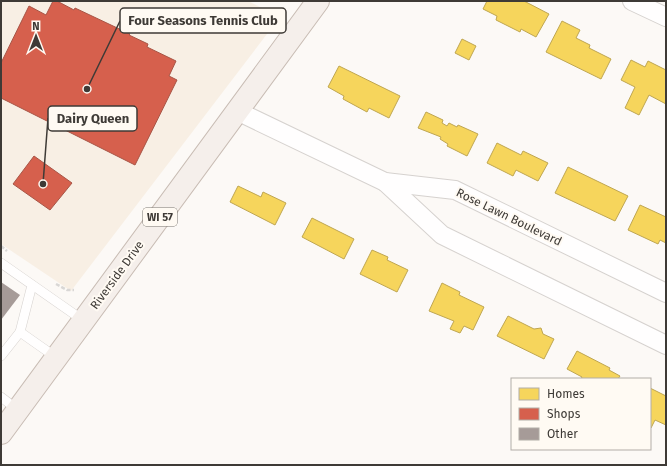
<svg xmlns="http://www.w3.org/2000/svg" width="667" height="466" viewBox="0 0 667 466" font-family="'Fira Sans',sans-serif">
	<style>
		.built { fill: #f8efe4 }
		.homes { fill: #f6d55c; stroke: #bfa651 }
		.shops { fill: #d6604d; stroke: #a85546 }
		.building { fill: #a69b98 }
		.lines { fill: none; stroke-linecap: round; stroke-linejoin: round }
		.service-casing { stroke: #d6d2cf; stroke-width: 10 }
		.minor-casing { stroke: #d6d2cf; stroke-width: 20 }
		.primary-casing { stroke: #c8bcb4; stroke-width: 24 }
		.path { stroke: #d9d7d5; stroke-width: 2.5; stroke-dasharray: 4 2; stroke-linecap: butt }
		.service { stroke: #fffefe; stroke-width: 9 }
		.minor { stroke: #fffefe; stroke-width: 18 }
		.primary { stroke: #f5efeb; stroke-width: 22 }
		.labels { text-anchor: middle; stroke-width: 4; stroke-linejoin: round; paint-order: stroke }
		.shield { fill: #fffaf3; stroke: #78746f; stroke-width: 1 }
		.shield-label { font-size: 11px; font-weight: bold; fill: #3e3a36 }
		.street-label { font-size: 12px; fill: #3e3a36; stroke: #fffaf3 }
		.leader { fill: none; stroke: #3e3a36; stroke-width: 1.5 }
		.callout-dot { fill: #3e3a36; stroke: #fffaf3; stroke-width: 1.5 }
		.callout { fill: #fffaf3; stroke: #3e3a36; stroke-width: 1.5 }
		.callout-label { font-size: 13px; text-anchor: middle; font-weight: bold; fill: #3e3a36 }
	</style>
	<rect width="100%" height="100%" fill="#fcf9f6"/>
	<path class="built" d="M1,1H248L280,17L71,291L1,244Z"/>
	<g class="homes">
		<path d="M487,1H524L549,14L536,37L521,29L520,32L496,20L497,16L483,9Z"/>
		<path d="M562,21L580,30L576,38L590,45L589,48L611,59L601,79L546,52Z"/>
		<path d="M462,39L476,46L469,60L455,53Z"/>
		<path d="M631,60L645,67L648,61L666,70V104L649,95L639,115L625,108L635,87L621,80Z"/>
		<path d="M339,66L400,96L389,118L369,108L367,112L343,99L344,96L328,87Z"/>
		<path d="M426,112L443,120L442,123L447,126L449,123L457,127L458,125L478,134L467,156L447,146L448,144L440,139L441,137L418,128Z"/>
		<path d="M497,143L521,155L523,151L548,163L538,181L516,170L513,176L487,163Z"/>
		<path d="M568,167L628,196L615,221L555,193Z"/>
		<path d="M238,186L261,197L263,192L286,203L275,225L230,202Z"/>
		<path d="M640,205L666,217V243L660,240L658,244L628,230Z"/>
		<path d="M312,218L354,239L344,259L302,237Z"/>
		<path d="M372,250L388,257L387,260L408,270L397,292L360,274Z"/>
		<path d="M442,283L460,292L459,295L484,307L473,330L464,326L460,333L450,329L454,321L429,311Z"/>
		<path d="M508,316L534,329L541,328L543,334L554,339L544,359L497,336Z"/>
		<path d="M577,351L610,368L609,370L620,376L618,379H581L582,377L567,369Z"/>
		<path d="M650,388L666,396V425L655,420L651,428L650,427Z"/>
	</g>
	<g class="shops">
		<path d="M53,1H57L74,10L75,8L130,34L129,35L148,44L147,47L176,61L169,76L177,80L135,165L1,98V63L29,6L46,15Z"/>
		<path d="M34,156L72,183L50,210L13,184Z"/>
	</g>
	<path class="building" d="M1,282L20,295L1,320Z"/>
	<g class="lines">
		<defs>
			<g id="service">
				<path d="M1,263L84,321"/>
				<path d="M20,332L32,285"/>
				<path d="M1,356L20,332L57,358"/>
				<path d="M1,397L18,410"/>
			</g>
			<g id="minor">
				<path d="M632,1L666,17"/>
				<path d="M237,111L385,182L455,190L666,293"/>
				<path d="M385,182L442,235L666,345"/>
			</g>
			<path id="primary" d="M1,433L318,1"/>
		</defs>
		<use href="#service" class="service-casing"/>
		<use href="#minor" class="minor-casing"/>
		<use href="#primary" class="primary-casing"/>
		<g class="path">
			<path d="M1,246L7,251"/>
			<path d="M56,284L67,290H74"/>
		</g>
		<use href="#service" class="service"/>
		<use href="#minor" class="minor"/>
		<use href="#primary" class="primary"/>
	</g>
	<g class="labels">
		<rect class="shield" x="143" y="208" width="34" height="18" rx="3"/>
		<g class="shield-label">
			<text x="160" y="221">WI 57</text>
		</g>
		<g class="street-label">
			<text transform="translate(509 217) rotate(26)" y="4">Rose Lawn Boulevard</text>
			<text transform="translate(117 275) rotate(-54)" y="4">Riverside Drive</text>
		</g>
	</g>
	<path class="leader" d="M87 89L120 21M43 184L48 118"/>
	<g class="callout-dot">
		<circle cx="87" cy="89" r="4"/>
		<circle cx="43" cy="184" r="4"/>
	</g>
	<g class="callout">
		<rect x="120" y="8" width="166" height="25" rx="4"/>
		<rect x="48" y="106" width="89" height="25" rx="4"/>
	</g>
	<g class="callout-label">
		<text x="203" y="25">Four Seasons Tennis Club</text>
		<text x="93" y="123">Dairy Queen</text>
	</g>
	<rect width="667" height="466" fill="none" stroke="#3e3a36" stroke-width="4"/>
	<rect x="511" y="378" width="140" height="72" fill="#fffaf3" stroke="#b2ada7"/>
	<rect x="519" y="388" width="20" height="12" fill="#f6d55c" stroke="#b2ada7"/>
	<text x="547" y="398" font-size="12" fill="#3e3a36">Homes</text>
	<rect x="519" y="408" width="20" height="12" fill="#d6604d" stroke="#b2ada7"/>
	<text x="547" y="418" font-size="12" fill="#3e3a36">Shops</text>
	<rect x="519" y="428" width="20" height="12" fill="#a69b98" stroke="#b2ada7"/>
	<text x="547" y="438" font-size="12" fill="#3e3a36">Other</text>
	<g transform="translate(36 36)" stroke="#fffaf3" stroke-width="3" paint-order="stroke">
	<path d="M0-3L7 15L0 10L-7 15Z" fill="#3e3a36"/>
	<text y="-6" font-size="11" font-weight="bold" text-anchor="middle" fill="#3e3a36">N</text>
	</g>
</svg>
